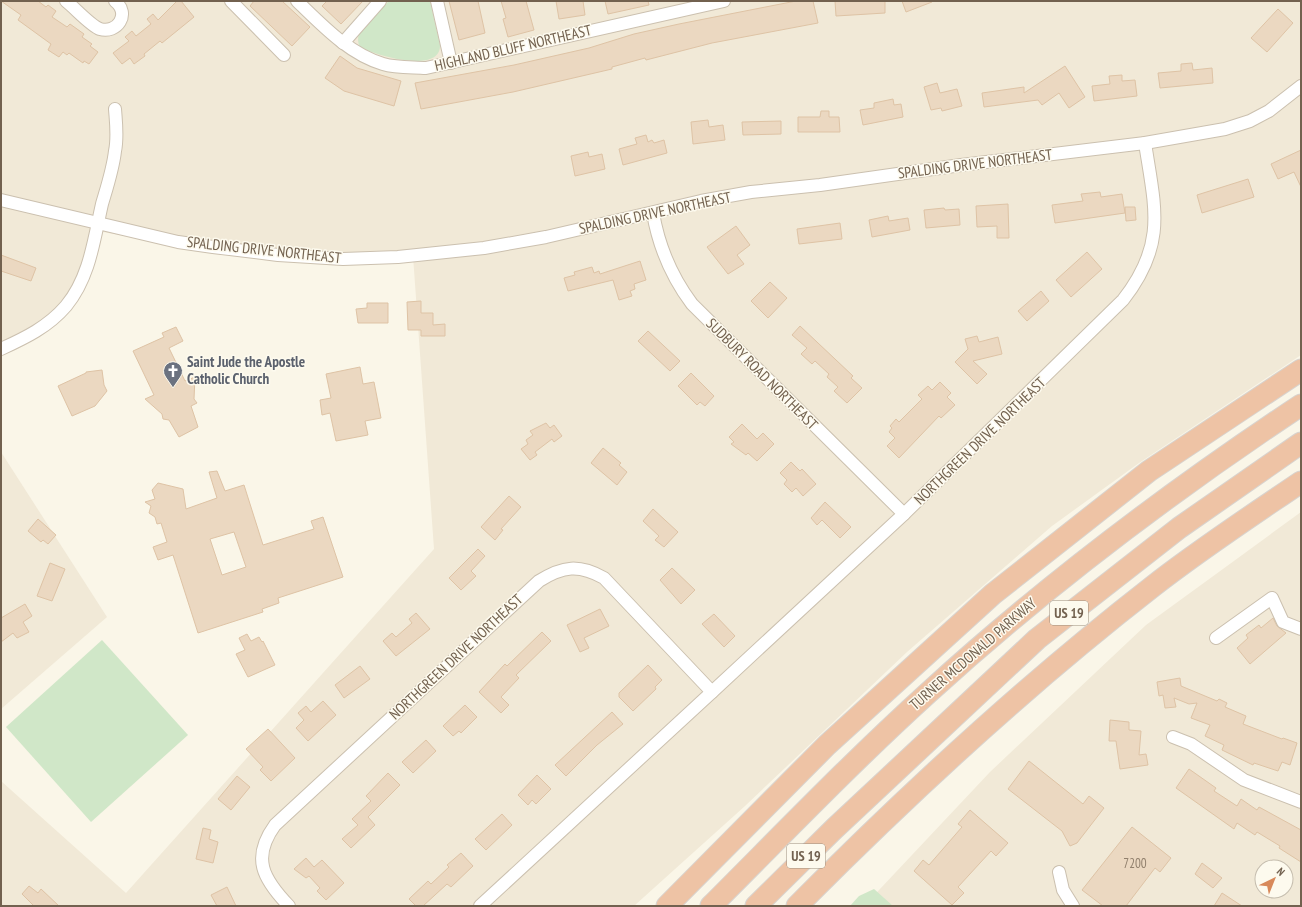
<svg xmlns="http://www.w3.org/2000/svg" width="1302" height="907" viewBox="0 0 1302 907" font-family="'PT Sans Narrow',sans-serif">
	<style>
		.residential { fill: #f1e9d7; fill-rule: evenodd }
		.green { fill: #d0e7c8 }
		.building { fill: #ebd8c1; stroke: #dec3a5; fill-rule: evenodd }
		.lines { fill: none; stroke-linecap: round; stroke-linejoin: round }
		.minor-casing { stroke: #cbc0af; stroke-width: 14 }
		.motorway-casing { stroke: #d8d3ce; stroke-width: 23 }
		.minor { stroke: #fff; stroke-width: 12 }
		.motorway { stroke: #eec3a5; stroke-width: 21 }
		.labels { text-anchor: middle; stroke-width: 3; stroke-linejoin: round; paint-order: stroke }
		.number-label { font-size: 13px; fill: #907f6c }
		.shield { fill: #fdfaee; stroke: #9c8f7f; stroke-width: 1 }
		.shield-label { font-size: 14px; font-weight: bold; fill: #72614f }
		.street-label { font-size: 15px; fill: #72614f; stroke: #fdfaee }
		.worship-label { font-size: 15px; font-weight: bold; fill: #5b616d; stroke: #fdfaee; text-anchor: start }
	</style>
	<rect width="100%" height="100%" fill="#faf6e8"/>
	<g class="residential">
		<path d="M1,1H1301V355L1139,463L1052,526L907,652L745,806L634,906H1V781L126,893L434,549L413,256L196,249L103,232L80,298L46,325L1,348Z"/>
		<path d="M1,452L107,617L1,709Z"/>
		<path d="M1301,512V906H864L990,772L1146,625ZM1262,867H1286V891H1262Z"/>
	</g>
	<g class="green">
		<path d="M389,1H430L440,45C441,75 374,55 360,47C351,29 377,12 389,1Z"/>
		<path d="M102,640L188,735L91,822L6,727Z"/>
		<path d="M874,889L893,906H850L859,896Z"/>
	</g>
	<g class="building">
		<path d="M1,1H38L46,7L48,5L56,11L52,17L67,27L70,24L84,34L82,37L92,44L90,46L98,52L89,64L84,61L83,63L69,53L67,55L63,52L59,57L48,50L51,44L18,20L21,15Z"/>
		<path d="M177,1H181L194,17L162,43L160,41L144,54L145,56L134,64L130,58L122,64L113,53L129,41L125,37L132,31L136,36L151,24L147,19L153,14L158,20Z"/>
		<path d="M254,1H282L310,27L292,46L250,6Z"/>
		<path d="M327,1H363L341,24L322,6Z"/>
		<path d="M449,1H478L485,33L459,40Z"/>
		<path d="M501,1H526L534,30L508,37L503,19L506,18Z"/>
		<path d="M556,1H583L585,15L559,19Z"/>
		<path d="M605,1H648L649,5L608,14Z"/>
		<path d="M796,1H813L818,23L712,43L646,60L645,58L612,67V69L513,92L421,109L415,83L514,65L589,48L634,34L679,24Z"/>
		<path d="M835,1H885V13L836,16Z"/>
		<path d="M902,1H932V2L906,12Z"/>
		<path d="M1278,9L1293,23L1267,52L1251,38Z"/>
		<path d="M340,56L357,68L401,81L394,106L344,91L325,78Z"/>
		<path d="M1192,63L1193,70L1212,68L1213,83L1160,88L1158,73L1181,71V64Z"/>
		<path d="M1065,66L1085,97L1069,108L1059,93L1042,105L1038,100L984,107L982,93L1024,87V93Z"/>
		<path d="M1122,75V81L1135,80L1137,96L1094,101L1092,86L1110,84L1109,76Z"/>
		<path d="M937,83L940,93L957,89L962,106L942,111L941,108L931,110L924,87Z"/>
		<path d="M893,99L894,105L901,104L903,117L863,125L860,110L874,108V103Z"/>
		<path d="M821,111H829V117H839L840,132H798V117H820Z"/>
		<path d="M708,120L709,127L723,125L725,140L693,144L691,122Z"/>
		<path d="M781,121V134L743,135L742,122Z"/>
		<path d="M646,135L648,142L652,140L654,143L664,140L667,153L623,165L619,149L637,144L635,138Z"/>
		<path d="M1301,150V187L1294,172L1278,179L1271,164Z"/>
		<path d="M588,152L589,157L602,154L605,169L575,176L571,156Z"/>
		<path d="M1248,179L1254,197L1202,213L1197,195Z"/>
		<path d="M1100,192L1101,197L1122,194L1125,213L1055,223L1052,205L1083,201L1081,194Z"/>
		<path d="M1008,204L1009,238H997V226L977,227L976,206Z"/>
		<path d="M1125,207H1135L1136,220L1126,221Z"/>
		<path d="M944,208L945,210L959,209L960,225L926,228L924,210Z"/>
		<path d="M888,216L889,221L908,218L910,230L872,237L869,220Z"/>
		<path d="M840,223L842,239L799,244L797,229Z"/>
		<path d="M736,226L750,245L737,255L744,264L728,274L707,247Z"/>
		<path d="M1087,252L1102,269L1071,297L1056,280Z"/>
		<path d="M1,255L36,268L31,281L1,271Z"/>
		<path d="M640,261L646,280L634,284L635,289L630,291L632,296L619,300L613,280L568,291L564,278L575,275L574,272L592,267L594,273L599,271L600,274Z"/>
		<path d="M770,282L787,298L768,318L751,301Z"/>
		<path d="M1041,291L1049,301L1027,321L1018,311Z"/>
		<path d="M421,301V313H433V325L445,324V336H421V330H408L407,302Z"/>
		<path d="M367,303H388V323H358L356,309L367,308Z"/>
		<path d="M800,326L853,376L851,378L862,388L847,403L834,391L838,387L827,377L829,374L815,361L812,364L801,354L807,348L792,335Z"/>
		<path d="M176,327L183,341L169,348L185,381L195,377L194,399L197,403L191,406L198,427L179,437L169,420L163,419L162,414L145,399L154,395L133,351L164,337L162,333Z"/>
		<path d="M648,331L680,361L670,371L638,341Z"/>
		<path d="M977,336L979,342L998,337L1002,354L973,361L987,374L977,384L955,362L968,349L965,339Z"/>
		<path d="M360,367L363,384L374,382L381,418L365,421L368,435L336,441L330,413L322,415L320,400L331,398L326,374Z"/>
		<path d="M102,370L104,385L107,391L95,406L72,416L58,386L86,373V372Z"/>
		<path d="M691,373L714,396L705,406L700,402L697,405L678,386Z"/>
		<path d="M940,382L951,393L947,397L955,405L941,418L939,416L899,458L887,446L895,438L889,432L892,428L890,426L896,419L899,422L922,399L918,395L928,386L932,390Z"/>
		<path d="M546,423L550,428L554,425L562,436L554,442L552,439L535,452L537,455L530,460L521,449L528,444L526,440L533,435L530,431Z"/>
		<path d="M742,424L757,439L763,433L774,444L757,461L748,453L746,455L731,444L734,442L729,437Z"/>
		<path d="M603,448L621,463L619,465L627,472L617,485L591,463Z"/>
		<path d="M791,462L800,471L802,469L816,484L803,496L796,488L792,492L784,484L787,480L780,473Z"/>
		<path d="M217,471L225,491L244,485L263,545L314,529L311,521L323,517L343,577L278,598L279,603L262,609L263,612L198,633L173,555L158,560L153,547L167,542L161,523L157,524L155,517L149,513L151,506L145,502L155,499L152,490L158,483L183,489L186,509L217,498L209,472ZM234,532L246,567L222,575L210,539Z"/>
		<path d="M509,496L521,507L501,529L503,530L495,540L481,527Z"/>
		<path d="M825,502L851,527L840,538L822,520L817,525L811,518Z"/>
		<path d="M653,509L678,532L664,547L655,540L659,536L643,521Z"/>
		<path d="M38,519L56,535L48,544L43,540L41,542L28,531Z"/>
		<path d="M478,549L485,556L471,571L476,576L461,590L449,578Z"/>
		<path d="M50,563L65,569L52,601L37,596Z"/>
		<path d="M672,568L695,590L681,604L660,580Z"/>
		<path d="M25,604L32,616L23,622L29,632L17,638L13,633L1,642V618Z"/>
		<path d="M600,609L609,626L584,638L589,648L580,652L567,625Z"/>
		<path d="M416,613L430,629L396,656L383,641L392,633L396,637L412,623L409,619Z"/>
		<path d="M714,614L735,636L724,647L702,624Z"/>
		<path d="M1273,618L1277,626L1286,633L1250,664L1237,648L1248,638L1246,635L1259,625L1261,628Z"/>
		<path d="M542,632L551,641L516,675L519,678L501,697L509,705L501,713L479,692L505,664L507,666Z"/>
		<path d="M247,634L251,641L259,637L262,642L263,641L275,665L248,677L236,654L245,650L239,638Z"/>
		<path d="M648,665L662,680L655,687L656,689L633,711L619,697V693Z"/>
		<path d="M360,666L370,679L344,698L335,685Z"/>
		<path d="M1180,678L1181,686L1217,701L1219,699L1227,703L1225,707L1246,716L1243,724L1282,739L1283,738L1297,743L1290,765L1282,762L1278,771L1254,763L1253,765L1222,750L1224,745L1205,736L1210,725L1191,718L1197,703L1189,704L1174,698L1176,707L1165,708L1163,695L1159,696L1157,682Z"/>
		<path d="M323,701L336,715L308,741L296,728L304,720L298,713L306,706L311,712Z"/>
		<path d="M465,705L477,717L461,733L459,731L453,736L443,726Z"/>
		<path d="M612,712L623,724L597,745L566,776L555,765Z"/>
		<path d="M1110,720L1129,722V730L1141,731L1139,755L1146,754L1148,765L1120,769L1116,741H1109Z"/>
		<path d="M268,729L295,758L271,781L260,770L263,767L246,749Z"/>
		<path d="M426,740L436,751L413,773L402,762Z"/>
		<path d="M1029,761L1083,804L1089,796L1104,808L1077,843L1070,846L1062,831L1008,789Z"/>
		<path d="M1189,769L1216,788L1214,791L1237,806L1241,799L1257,810L1259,807L1301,830V862L1279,848L1280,846L1257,832L1255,835L1237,823L1234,829L1176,788Z"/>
		<path d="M388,773L400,785L368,817L375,825L351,848L342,839L358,825L352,819L371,801L366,796Z"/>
		<path d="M537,775L551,789L536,804L532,800L528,805L518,795Z"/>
		<path d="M237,776L250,787L231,810L218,799Z"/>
		<path d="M970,810L1008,843L996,856L991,851L958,887L964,893L952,905L914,871L923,860L929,865L962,827L958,824Z"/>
		<path d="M502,814L512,825L486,850L475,839Z"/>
		<path d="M1132,827L1171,858L1160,872L1155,868L1126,906H1103L1082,890Z"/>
		<path d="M203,828L211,830L209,839L218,842L213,863L196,859Z"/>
		<path d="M461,853L473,866L451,887L447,884L423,906H416L409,899L428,881L431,884L449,867L447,865Z"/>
		<path d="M306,858L314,867L322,860L344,883L326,900L317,891L320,888L309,876L306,878L294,869Z"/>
		<path d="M1202,863L1222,878L1213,888L1195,874Z"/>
		<path d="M29,886L38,893L41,889L59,906H34L22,894Z"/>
		<path d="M227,887L236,906H217L211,895Z"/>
		<path d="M1222,893L1242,906H1214Z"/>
	</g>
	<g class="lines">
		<defs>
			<g id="minor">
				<path d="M66,1C75,8 91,26 100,29C117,34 131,14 115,1"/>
				<path d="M231,1L284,55"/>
				<path d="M297,1C322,25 349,54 383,64C396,68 412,67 426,68L724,1"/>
				<path d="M437,1L451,63"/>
				<path d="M343,43L380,1"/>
				<path d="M1,200L178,242L213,247L278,255L343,259L398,257L484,248L546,237L701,201L751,192L820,185L961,165L1145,143L1225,129L1250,121L1269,111L1301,86"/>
				<path d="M653,213C659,248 671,276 692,304L904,514"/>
				<path d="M1,349C25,338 48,327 66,306C90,277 94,239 102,204C107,187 113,169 115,151C118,137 116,123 115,109"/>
				<path d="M1216,638L1272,598L1283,622L1301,629"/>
				<path d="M712,692L904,514L1123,300C1167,244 1155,208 1145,143"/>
				<path d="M1173,737L1191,744L1244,780L1301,802"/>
				<path d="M1059,872L1063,890L1073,906"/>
				<path d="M289,906C263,879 251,858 275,825L539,581C563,566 579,564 604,578L712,692L480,906"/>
			</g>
			<g id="motorway">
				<path d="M667,906L827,745L993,594L1149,471L1301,370"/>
				<path d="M711,906C783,834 853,761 928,693C1044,587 1170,492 1301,405"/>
				<path d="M756,906L834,829L1037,639L1179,528L1301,443"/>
				<path d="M797,906C909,793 1026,685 1152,587C1199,550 1251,516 1301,482"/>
			</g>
		</defs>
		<use href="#minor" class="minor-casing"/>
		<use href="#motorway" class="motorway-casing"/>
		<use href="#minor" class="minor"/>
		<use href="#motorway" class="motorway"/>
	</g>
	<defs>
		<symbol id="church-pin" viewBox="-11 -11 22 30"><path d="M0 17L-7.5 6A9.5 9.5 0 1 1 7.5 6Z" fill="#6b7280" stroke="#fdfaee"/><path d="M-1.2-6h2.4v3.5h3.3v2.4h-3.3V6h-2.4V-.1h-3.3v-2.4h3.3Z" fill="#fff"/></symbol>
	</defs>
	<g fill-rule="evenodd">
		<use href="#church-pin" x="162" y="360" width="22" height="30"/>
	</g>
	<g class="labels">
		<g class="number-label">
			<text x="1135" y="868">7200</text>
		</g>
		<g class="shield">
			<rect x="1050" y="601" width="38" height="24" rx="3"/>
			<rect x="787" y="844" width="38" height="24" rx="3"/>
		</g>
		<g class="shield-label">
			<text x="1069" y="618">US 19</text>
			<text x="806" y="861">US 19</text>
		</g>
		<g class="street-label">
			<text transform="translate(513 48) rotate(-13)" y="5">HIGHLAND BLUFF NORTHEAST</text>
			<text transform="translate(975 164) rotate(-7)" y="5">SPALDING DRIVE NORTHEAST</text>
			<text transform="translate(655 213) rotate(-12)" y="5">SPALDING DRIVE NORTHEAST</text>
			<text transform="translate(264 250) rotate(6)" y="5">SPALDING DRIVE NORTHEAST</text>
			<text transform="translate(762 374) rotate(45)" y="5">SUDBURY ROAD NORTHEAST</text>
			<text transform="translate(980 441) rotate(-44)" y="5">NORTHGREEN DRIVE NORTHEAST</text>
			<text transform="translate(973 654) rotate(-41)" y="5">TURNER MCDONALD PARKWAY</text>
			<text transform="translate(456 657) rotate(-43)" y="5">NORTHGREEN DRIVE NORTHEAST</text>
		</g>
		<g class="worship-label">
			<text x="187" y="367">Saint Jude the Apostle<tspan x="187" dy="17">Catholic Church</tspan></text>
		</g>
	</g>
	<rect width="1302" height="907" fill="none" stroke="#72614f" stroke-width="4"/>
	<g transform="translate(1274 879) rotate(43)"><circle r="19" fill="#fdfaee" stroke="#c5bdae"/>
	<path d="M0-3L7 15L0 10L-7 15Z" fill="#d8895a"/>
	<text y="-6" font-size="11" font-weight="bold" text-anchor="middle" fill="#72614f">N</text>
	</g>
</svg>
